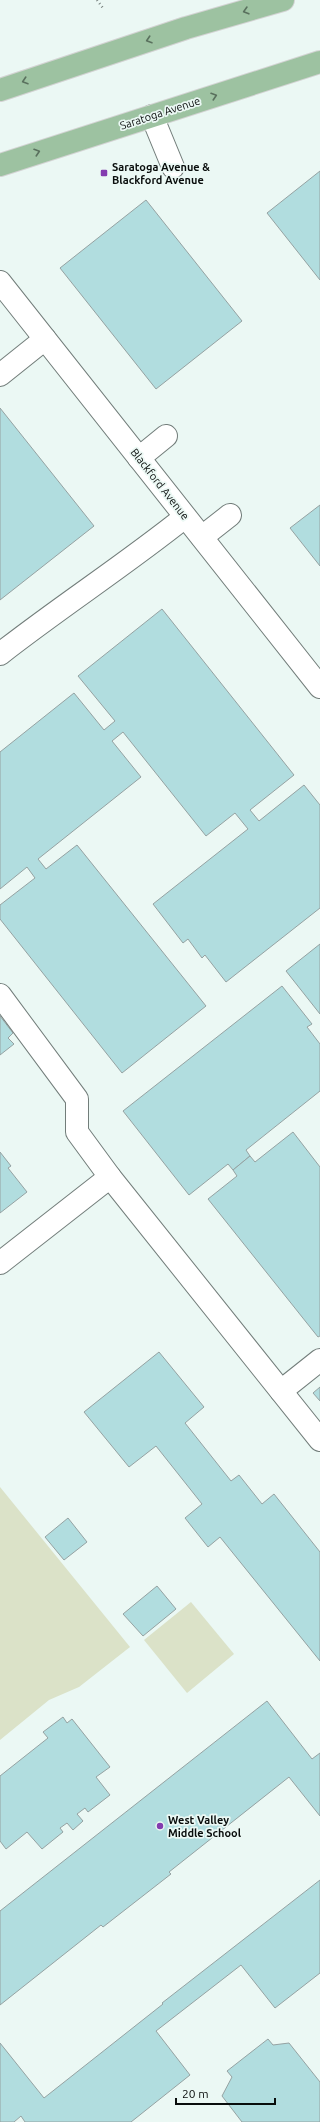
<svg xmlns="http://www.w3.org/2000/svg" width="320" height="2122" viewBox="0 0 320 2122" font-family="Ubuntu,sans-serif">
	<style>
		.green { fill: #dbe2c8 }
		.building { fill: #b1dddf; stroke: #95a2a2 }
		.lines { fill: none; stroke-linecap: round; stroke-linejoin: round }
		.minor-casing { stroke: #727d7a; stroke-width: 24 }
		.major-casing { stroke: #d3d3d3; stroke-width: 24 }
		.path { stroke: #757e7b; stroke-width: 2.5; stroke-dasharray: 1 3; stroke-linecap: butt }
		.minor { stroke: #fff; stroke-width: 22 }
		.major { stroke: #9dc2a1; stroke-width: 22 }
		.oneway { stroke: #5a715e }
		.poi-dot { fill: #833caf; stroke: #ebf8f4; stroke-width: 1.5 }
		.labels { text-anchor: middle; stroke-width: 3.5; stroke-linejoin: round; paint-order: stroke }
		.street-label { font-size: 11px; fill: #090d0c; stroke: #ebf8f4 }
		.poi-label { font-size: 11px; font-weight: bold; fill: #090d0c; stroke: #ebf8f4; text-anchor: start }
	</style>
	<rect width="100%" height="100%" fill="#ebf8f4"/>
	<g class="green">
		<path d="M0,1487L130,1647L79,1687L49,1700L0,1740Z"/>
		<path d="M191,1602L234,1654L187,1693L144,1640Z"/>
	</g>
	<g class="building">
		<path d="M320,171V280L267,213Z"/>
		<path d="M146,200L242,321L156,389L60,268Z"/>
		<path d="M0,408L94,526L0,600Z"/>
		<path d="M320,505V566L290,528Z"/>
		<path d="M162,609L294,775L250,810L259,821L304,785L320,805V908L226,982L205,955L202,958L188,939L183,943L153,904L248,829L235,813L206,836L123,732L112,741L141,777L38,859L46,869L77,845L206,1006L122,1073L0,919V905L35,878L27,867L0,889V752L74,693L104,730L115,721L78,676Z"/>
		<path d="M320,944V1014L286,971Z"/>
		<path d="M282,986L312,1024L307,1027L320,1044V1091L246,1150L250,1156L233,1170L228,1164L189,1195L123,1111Z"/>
		<path d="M0,1016L13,1033L8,1038L14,1044L0,1055Z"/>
		<path d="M293,1132L320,1167V1336L318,1337L208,1199L237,1176L233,1170L250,1156L255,1162Z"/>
		<path d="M0,1152L11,1166L8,1168L27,1192L0,1213Z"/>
		<path d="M159,1352L204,1407L185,1423L231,1481L239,1475L262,1504L274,1494L320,1552V1661L220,1537L208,1547L185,1518L202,1504L156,1446L129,1467L84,1412Z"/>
		<path d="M320,1387V1401L313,1393Z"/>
		<path d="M68,1518L87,1542L64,1560L45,1537Z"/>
		<path d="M157,1586L176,1609L143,1636L123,1614Z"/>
		<path d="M267,1701L312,1759L320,1753V1816L289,1777L169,1872L171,1874L103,1927L101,1925L0,2005V1911Z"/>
		<path d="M63,1717L67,1723L72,1719L110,1767L96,1777L110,1795L88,1812L85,1808L77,1814L83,1821L73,1830L67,1823L60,1828L63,1832L42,1849L27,1832L6,1849L0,1841V1776L48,1738L43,1732Z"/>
		<path d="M320,1880V1973L275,2008L241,1965L156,2031L190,2075L131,2122H25L21,2116L14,2122H0V2043L44,2098L163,2004L162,2003Z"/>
		<path d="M268,2039L273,2045L289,2043L320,2082V2122H242L222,2096L232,2077L227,2071Z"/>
	</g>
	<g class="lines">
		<defs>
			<g id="minor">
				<path d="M152,116L173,167"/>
				<path d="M0,282L320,687"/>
				<path d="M0,375L45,339"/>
				<path d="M139,458L166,436"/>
				<path d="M202,537L230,515"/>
				<path d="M0,654C60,607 125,565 185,517"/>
				<path d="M0,995L77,1099V1132L110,1177"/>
				<path d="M0,1263L110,1177L320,1440"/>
				<path d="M281,1391L320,1360"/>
			</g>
			<g id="major">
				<path d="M0,90L186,28L283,0"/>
				<path d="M0,165L320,62"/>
			</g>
		</defs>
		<use href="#minor" class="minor-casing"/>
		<use href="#major" class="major-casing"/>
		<path class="path" d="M97,0L103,8"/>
		<use href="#minor" class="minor"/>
		<use href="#major" class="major"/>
	</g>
	<defs><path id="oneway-chevron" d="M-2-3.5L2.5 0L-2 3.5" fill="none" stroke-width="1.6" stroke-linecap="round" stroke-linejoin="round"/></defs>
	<g class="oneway">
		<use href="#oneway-chevron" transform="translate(246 11) rotate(164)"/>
		<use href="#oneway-chevron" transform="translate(149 40) rotate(162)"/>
		<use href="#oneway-chevron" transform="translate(25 81) rotate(162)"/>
		<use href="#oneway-chevron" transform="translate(214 96) rotate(-18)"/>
		<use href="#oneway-chevron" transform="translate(37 152) rotate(-18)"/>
	</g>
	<g class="poi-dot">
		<rect x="100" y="169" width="8" height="8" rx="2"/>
		<circle cx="160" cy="1826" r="4"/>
	</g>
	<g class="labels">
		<g class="street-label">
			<text transform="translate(160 113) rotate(-18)" y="4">Saratoga Avenue</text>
			<text transform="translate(160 484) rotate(52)" y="4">Blackford Avenue</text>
		</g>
		<g class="poi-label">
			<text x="112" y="171">Saratoga Avenue &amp;<tspan x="112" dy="13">Blackford Avenue</tspan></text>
			<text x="168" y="1824">West Valley<tspan x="168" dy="13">Middle School</tspan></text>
		</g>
	</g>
	<path d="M176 2098v6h99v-6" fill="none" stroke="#090d0c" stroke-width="2"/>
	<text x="182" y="2098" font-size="12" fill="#090d0c" stroke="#ebf8f4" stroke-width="3" paint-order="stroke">20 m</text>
</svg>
